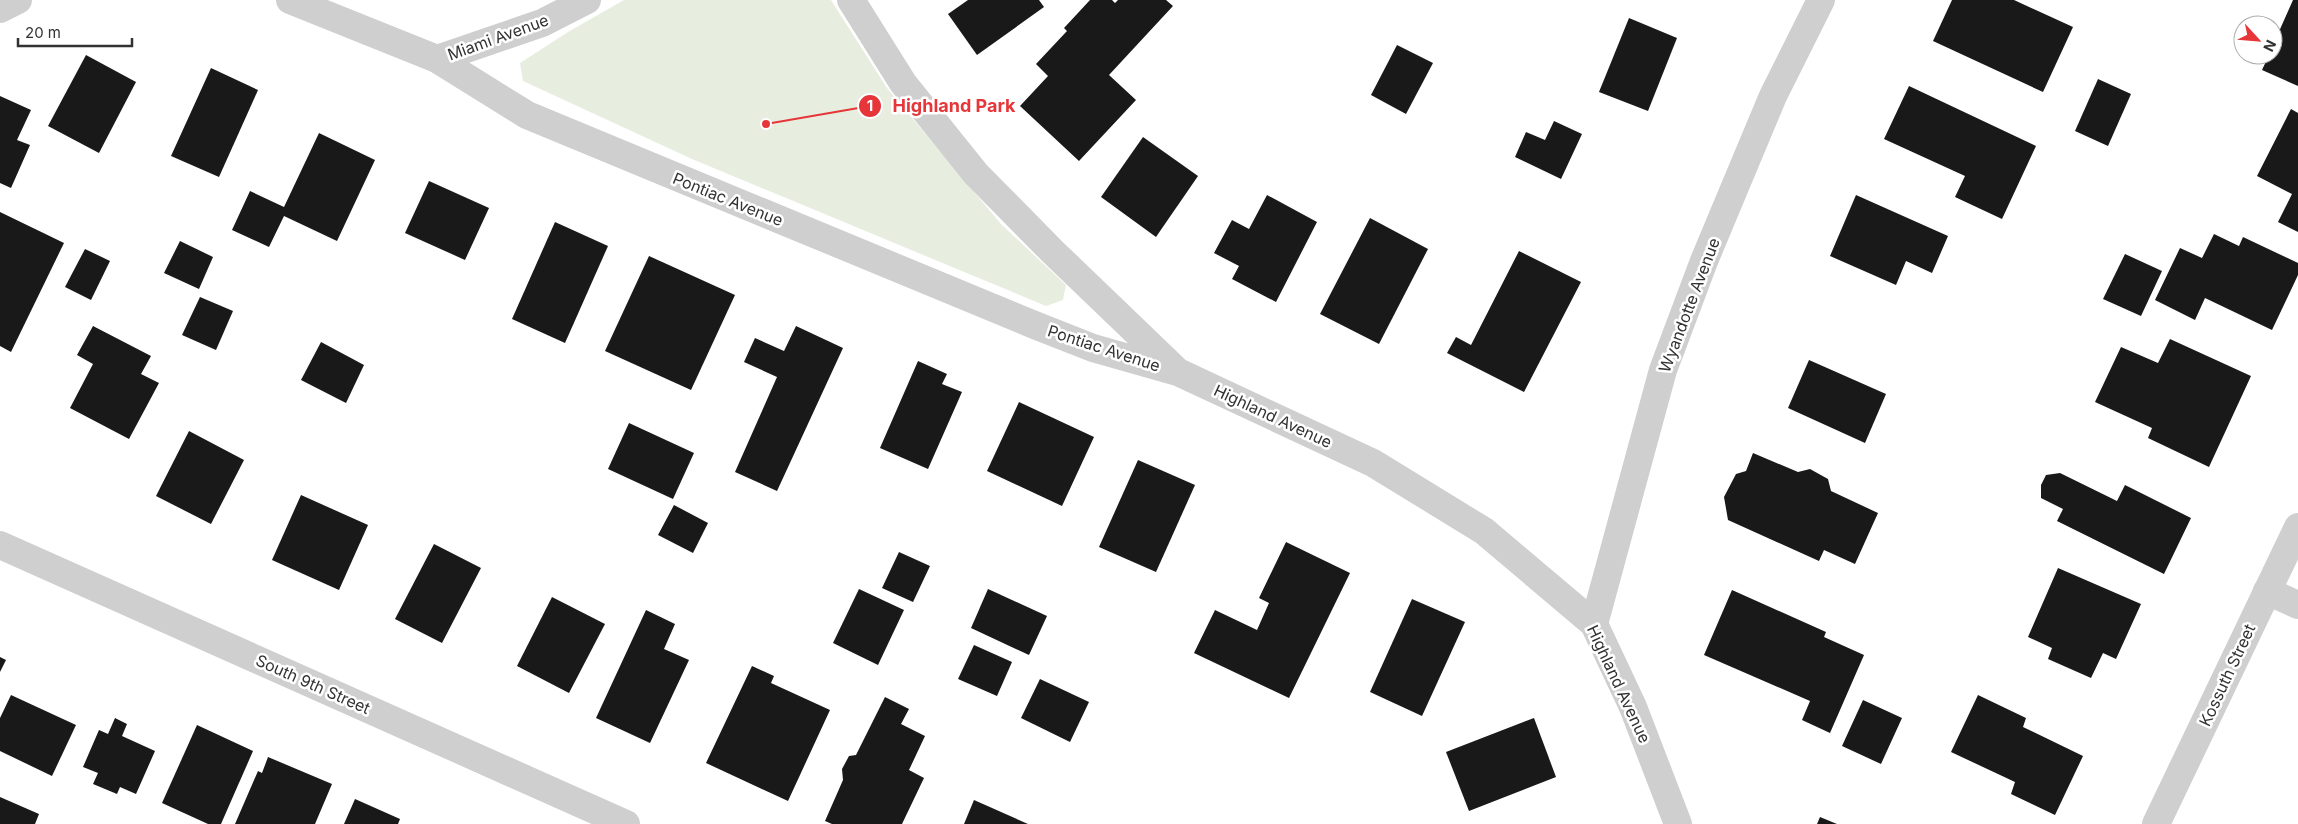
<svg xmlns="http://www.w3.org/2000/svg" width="2298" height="824" viewBox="0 0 2298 824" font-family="Inter,sans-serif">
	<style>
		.green { fill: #e7eee0 }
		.building { fill: #191919 }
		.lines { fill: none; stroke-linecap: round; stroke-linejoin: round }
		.minor { stroke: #cfcfcf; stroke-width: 28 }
		.labels { text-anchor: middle; stroke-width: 5; stroke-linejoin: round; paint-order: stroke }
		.street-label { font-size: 16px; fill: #323232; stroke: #fff }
		.leader { fill: none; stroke: #e63639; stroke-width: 2 }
		.callout-dot { fill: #e63639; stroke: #fff; stroke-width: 2 }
		.mark-label { font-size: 15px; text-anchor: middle; font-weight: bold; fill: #fff }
		.callout-label { font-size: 18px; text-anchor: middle; font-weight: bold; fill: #e63639; stroke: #fff; stroke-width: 5; stroke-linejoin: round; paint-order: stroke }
	</style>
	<rect width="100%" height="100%" fill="#fff"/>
	<path class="green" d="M624,0H831L887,88L1001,224L1066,285L1063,300L1046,306L692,159L523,81L520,63L568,32Z"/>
	<g class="building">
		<path d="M968,0H1039L1044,7L977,55L948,14Z"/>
		<path d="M1090,0H1112L1115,3L1118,0H1166L1173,6L1109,75L1136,100L1079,161L1020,106L1048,76L1036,64L1067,31L1064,28Z"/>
		<path d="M1952,0H2014L2073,27L2043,92L1933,41Z"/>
		<path d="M2293,0H2298V86L2262,70L2269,55H2273V45Z"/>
		<path d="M1629,18L1677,38L1648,111L1599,92Z"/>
		<path d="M1397,45L1433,63L1406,114L1371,95Z"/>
		<path d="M86,55L136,82L99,153L48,126Z"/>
		<path d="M211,68L258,90L219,177L171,156Z"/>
		<path d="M2098,79L2131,94L2108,146L2075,131Z"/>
		<path d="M1909,86L2036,146L2002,219L1955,197L1965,176L1884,139Z"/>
		<path d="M0,96L31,110L17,140L30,145L11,188L0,183Z"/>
		<path d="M2291,109L2298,113V232L2278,222L2292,194L2257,176Z"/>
		<path d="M1554,121L1582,134L1561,179L1515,157L1526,132L1545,140Z"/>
		<path d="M319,133L375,160L337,241L284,216L269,247L232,230L250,191L284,207Z"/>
		<path d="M1143,137L1198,176L1156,237L1101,197Z"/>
		<path d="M429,181L489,208L465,260L405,233Z"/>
		<path d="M1267,195L1317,222L1276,302L1232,279L1239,266L1214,253L1232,220L1249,229Z"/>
		<path d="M1856,195L1948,236L1932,273L1906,261L1896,285L1830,256Z"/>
		<path d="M0,212L64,243L11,352L0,346Z"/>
		<path d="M1370,218L1428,249L1379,344L1320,314Z"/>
		<path d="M555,222L608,246L565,343L512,319Z"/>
		<path d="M2214,234L2239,246L2243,237L2298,263V275L2272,330L2205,298L2195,320L2155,300L2180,248L2202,258Z"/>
		<path d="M180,241L213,257L199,289L164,273Z"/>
		<path d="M85,249L110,261L91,300L65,287Z"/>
		<path d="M1519,251L1581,282L1524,392L1447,353L1456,337L1471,345Z"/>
		<path d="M2125,254L2162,271L2141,316L2103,299Z"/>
		<path d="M649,256L735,295L691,390L605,351Z"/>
		<path d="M200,297L233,311L216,350L182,335Z"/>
		<path d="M93,326L151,356L141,374L159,383L129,439L70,408L93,364L77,355Z"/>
		<path d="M796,326L843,348L777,491L735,472L777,377L744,362L755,338L784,351Z"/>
		<path d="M2170,339L2251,376L2209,467L2148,438L2152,428L2095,402L2121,347L2158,363Z"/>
		<path d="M321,342L364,365L346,403L301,380Z"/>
		<path d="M1809,360L1886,394L1865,443L1788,408Z"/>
		<path d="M918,361L947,374L942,384L962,392L928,469L880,448Z"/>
		<path d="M1019,402L1094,437L1062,506L987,471Z"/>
		<path d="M629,423L694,453L673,499L608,469Z"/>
		<path d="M189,431L244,460L211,524L156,496Z"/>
		<path d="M1753,453L1798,472L1810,469L1828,479L1831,491L1878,513L1855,564L1824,550L1819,561L1728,520L1724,497L1736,474L1746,471Z"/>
		<path d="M1138,460L1195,485L1156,572L1099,547Z"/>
		<path d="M2060,473L2117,501L2125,485L2191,518L2164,574L2057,521L2063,509L2041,498V485L2046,475Z"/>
		<path d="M301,495L368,525L339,590L272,560Z"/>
		<path d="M674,505L708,523L693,553L658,535Z"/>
		<path d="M1286,542L1350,573L1289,698L1194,653L1215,610L1257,630L1269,603L1259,598Z"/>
		<path d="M434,544L481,568L442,643L395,619Z"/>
		<path d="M899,552L930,566L913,602L882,588Z"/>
		<path d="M2058,568L2141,604L2116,659L2103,653L2091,678L2048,659L2052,648L2028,637Z"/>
		<path d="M859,589L904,610L878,665L833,643Z"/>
		<path d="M988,589L1047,616L1029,655L971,628Z"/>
		<path d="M1732,590L1826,632L1824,637L1864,655L1830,733L1802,720L1810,701L1704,655Z"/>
		<path d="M552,597L605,624L569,693L517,666Z"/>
		<path d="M1412,599L1465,622L1422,716L1370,692Z"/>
		<path d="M646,610L675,624L664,649L689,660L650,743L596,718Z"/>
		<path d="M974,645L1012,662L997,696L958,679Z"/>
		<path d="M0,657L6,660L0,672Z"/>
		<path d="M752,666L774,676L771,683L830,710L788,801L706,763Z"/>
		<path d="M1040,679L1089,702L1070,742L1021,718Z"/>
		<path d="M11,695L76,725L52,776L0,751V718Z"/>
		<path d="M1978,695L2026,718L2023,727L2083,756L2055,815L2011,794L2015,782L1951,752Z"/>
		<path d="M885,697L909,709L901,724L925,736L909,770L924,778L902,824H832L825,821L843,780L842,769L849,756L856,755Z"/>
		<path d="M1863,700L1902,718L1881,764L1842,746Z"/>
		<path d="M115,718L127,724L122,736L155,751L136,794L120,787L117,794L93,784L98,773L83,767L99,730L108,734Z"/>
		<path d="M1534,718L1556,777L1469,811L1446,752Z"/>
		<path d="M197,725L253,751L221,824H208L162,803Z"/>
		<path d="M268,757L332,784L315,824H235L258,771L262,773Z"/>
		<path d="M0,797L39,814L35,824H0Z"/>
		<path d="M355,799L400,819L398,824H344Z"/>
		<path d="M974,800L1028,824H964Z"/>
		<path d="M1820,817L1837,824H1817Z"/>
	</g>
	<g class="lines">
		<g class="minor">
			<path d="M290,0L437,59L527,115L1037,326L1093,348L1174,371"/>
			<path d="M851,0L903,83L976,174L1053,252L1178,372L1373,463L1484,531L1594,624L1633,707L1678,824"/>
			<path d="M0,9L18,0"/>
			<path d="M437,59L542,23L587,0"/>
			<path d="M0,545L626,824"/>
			<path d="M2267,591L2298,605"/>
			<path d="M1594,624L1663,370L1704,261L1773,96L1821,0"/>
			<path d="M2156,824L2298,527"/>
		</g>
	</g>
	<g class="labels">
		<g class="street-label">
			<text transform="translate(498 37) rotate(-20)" y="6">Miami Avenue</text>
			<text transform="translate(728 199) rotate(22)" y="6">Pontiac Avenue</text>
			<text transform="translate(1689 305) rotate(-69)" y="6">Wyandotte Avenue</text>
			<text transform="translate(1104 348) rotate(18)" y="6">Pontiac Avenue</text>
			<text transform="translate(1273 416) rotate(25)" y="6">Highland Avenue</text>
			<text transform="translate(2227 675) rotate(-65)" y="6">Kossuth Street</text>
			<text transform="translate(313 684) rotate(24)" y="6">South 9th Street</text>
			<text transform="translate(1619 684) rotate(65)" y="6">Highland Avenue</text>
		</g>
	</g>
	<path class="leader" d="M766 124L870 106"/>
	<g class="callout-dot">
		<circle cx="766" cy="124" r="5"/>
		<circle cx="870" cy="106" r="12"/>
	</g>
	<g class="mark-label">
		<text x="870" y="111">1</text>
	</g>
	<g class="callout-label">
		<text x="954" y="112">Highland Park</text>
	</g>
	<g transform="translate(2258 40) rotate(116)"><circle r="24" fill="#ffffff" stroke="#adadad"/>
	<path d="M0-4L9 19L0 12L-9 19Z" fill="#e63639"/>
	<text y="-8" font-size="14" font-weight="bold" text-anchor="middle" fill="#323232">N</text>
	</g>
	<path d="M18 38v8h114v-8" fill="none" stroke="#323232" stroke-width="2.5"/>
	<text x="25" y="38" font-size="15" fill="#323232" stroke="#ffffff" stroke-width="4" paint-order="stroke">20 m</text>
</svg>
